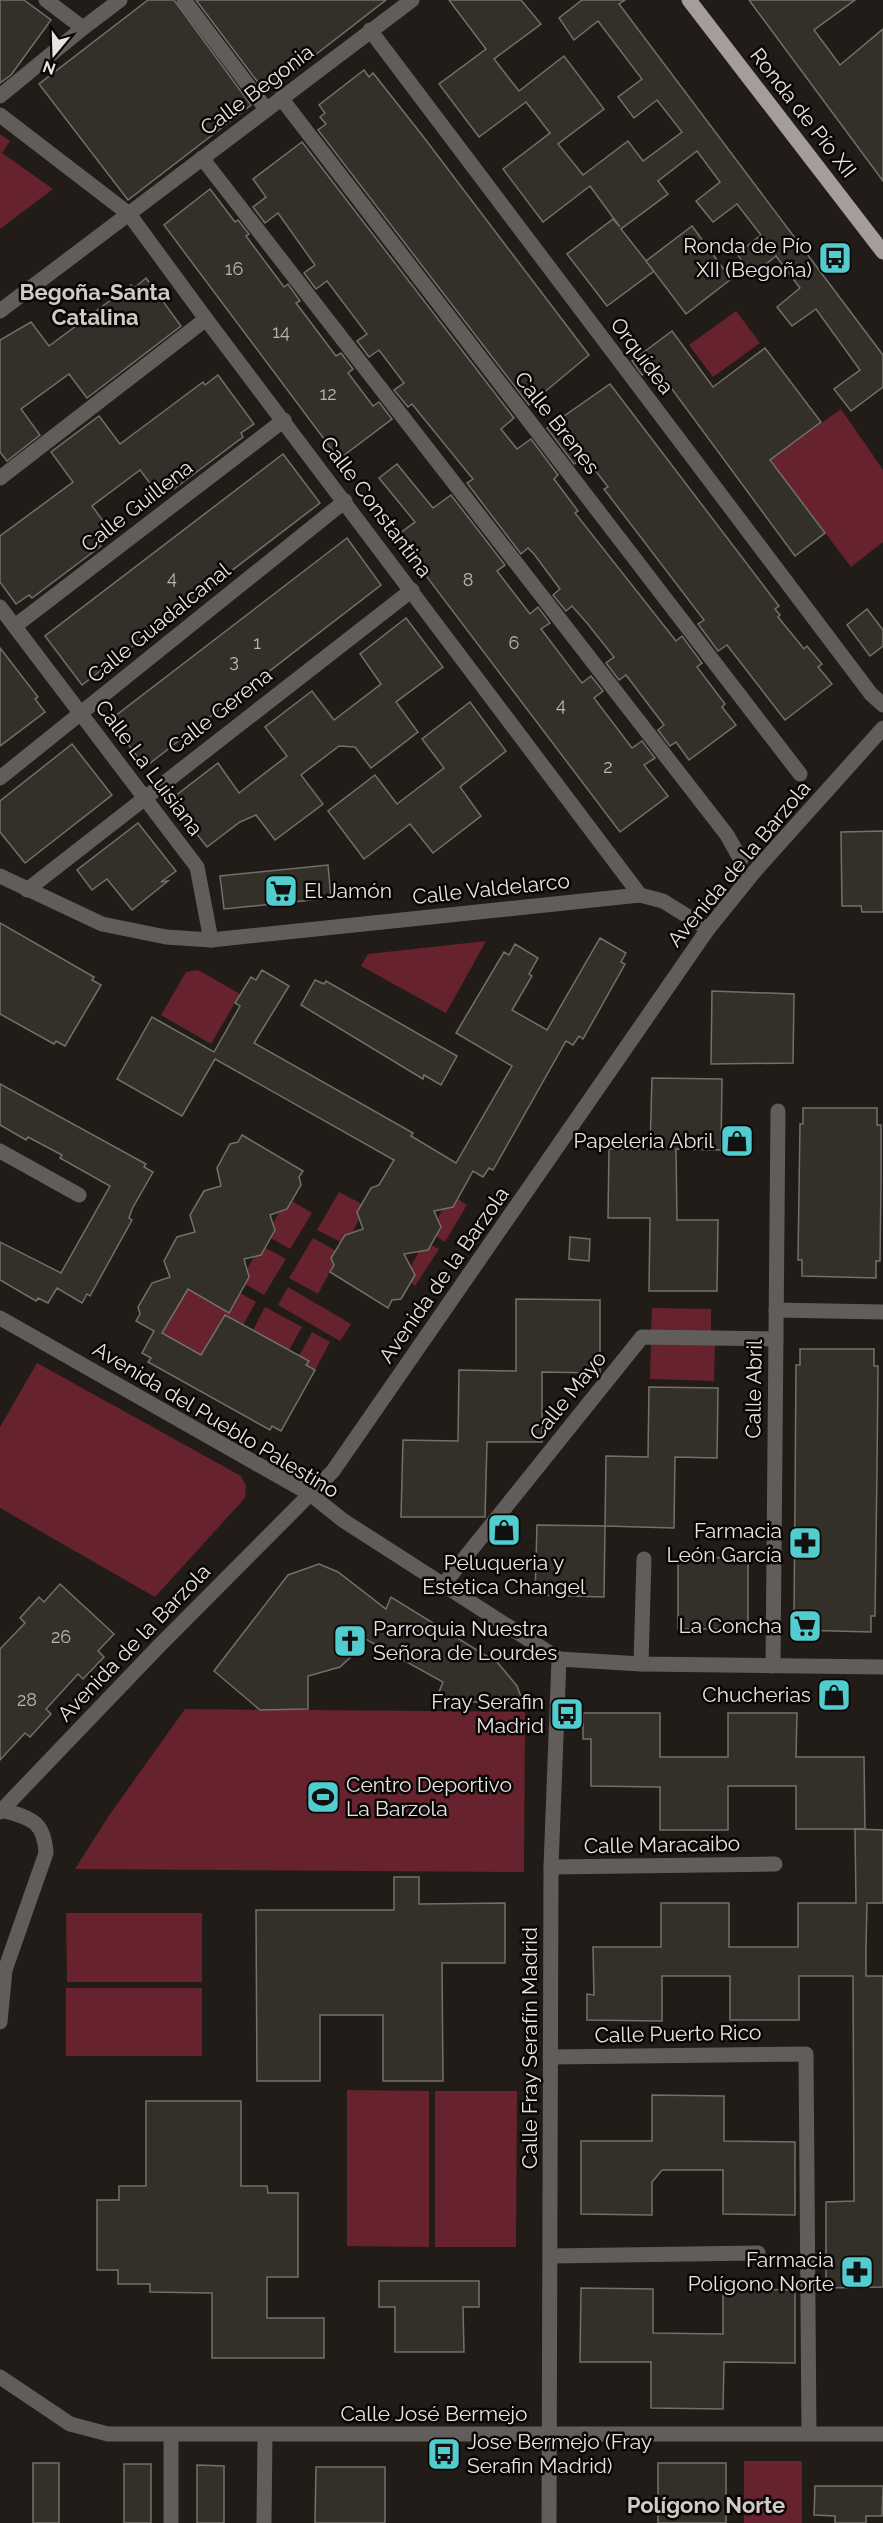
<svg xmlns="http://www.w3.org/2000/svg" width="883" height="2523" viewBox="0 0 883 2523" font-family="Raleway,sans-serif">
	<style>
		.green { fill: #66222d }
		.building { fill: #323029; stroke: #737069; stroke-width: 1.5 }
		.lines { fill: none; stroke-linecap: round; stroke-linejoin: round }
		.minor { stroke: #615d5b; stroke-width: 15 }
		.major { stroke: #a59d9a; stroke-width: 15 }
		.labels { text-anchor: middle; stroke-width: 5; stroke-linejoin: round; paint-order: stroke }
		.number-label { font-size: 18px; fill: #bab8b3 }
		.street-label { font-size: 21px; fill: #e8e5e1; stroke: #090706 }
		.poi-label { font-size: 21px; fill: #e8e5e1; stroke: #090706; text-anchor: end }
		.neighbourhood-label { font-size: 22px; font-weight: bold; fill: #d2cbc5; stroke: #090706 }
	</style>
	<rect width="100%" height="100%" fill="#211c18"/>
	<g class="green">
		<path d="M0,134L10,141L2,153L53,189L0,229Z"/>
		<path d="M736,311L760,343L713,377L689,345Z"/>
		<path d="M841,409L883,470V542L851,567L770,460Z"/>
		<path d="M486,941L446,1013L361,966L368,954Z"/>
		<path d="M198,970L240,994L211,1044L161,1015L186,972Z"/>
		<path d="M267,1150L278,1157L199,1296L224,1310L240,1293L256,1302L243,1325L234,1320L231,1323L223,1319L209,1343L302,1394L294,1407L162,1333Z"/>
		<path d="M339,1192L362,1204C361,1217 357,1224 351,1235H345L341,1242L317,1230Z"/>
		<path d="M458,1199L467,1205L445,1242L436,1236L441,1227L437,1220L444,1207H453Z"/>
		<path d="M292,1201L312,1213L290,1249L271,1238L275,1230L272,1225L281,1209H287Z"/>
		<path d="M313,1238L336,1251L331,1258L334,1264L318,1294L289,1278Z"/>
		<path d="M431,1245L439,1249L415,1286L410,1282V1268L420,1250H428Z"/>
		<path d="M266,1248L286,1259L264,1295L245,1284L249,1277L246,1271L255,1255H261Z"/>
		<path d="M288,1287L351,1324L340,1341L278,1305Z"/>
		<path d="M265,1307L302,1327L289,1350L281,1345L278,1349L260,1340L263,1335L253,1330Z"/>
		<path d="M652,1308L711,1309V1332L651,1331Z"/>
		<path d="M312,1332L330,1342L315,1370L306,1365L309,1360L299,1356Z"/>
		<path d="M651,1341L715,1343L714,1381L650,1379Z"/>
		<path d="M37,1363L241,1476L246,1486L245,1498L155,1597L0,1508V1427Z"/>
		<path d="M185,1709L525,1712L524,1872L75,1869L108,1817Z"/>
		<path d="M66,1913H202V1982H67Z"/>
		<rect x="66" y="1988" width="136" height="68"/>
		<path d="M347,2090L429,2091V2247L347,2246Z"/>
		<path d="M435,2091H517L516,2247H435Z"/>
		<rect x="744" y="2461" width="58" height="62"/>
	</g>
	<g class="building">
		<path d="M0,0H24L51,20L11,75L0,83Z"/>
		<path d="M148,0H174L251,105L128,200L39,84Z"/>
		<path d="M196,0H386L266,93Z"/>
		<path d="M449,0H521L541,24L494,59L519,91L564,56L604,109L558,144L583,175L628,141L643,161L682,132L657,100L634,118L618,97L642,79L598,21L574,40L559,18L582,0H625L619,4L883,355V387L851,411L834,389L860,370L816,309L792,326L777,307L800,288L776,256L753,275L737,254L761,235L737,204L713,222L696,201L720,182L697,151L658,181L668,194L621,229L654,271L607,306L567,254L613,219L620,227L590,186L543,222L503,169L550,133L526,102L479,137L439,84L486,49Z"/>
		<path d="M749,0H855L814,30L840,65L883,29V181Z"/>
		<path d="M364,70L369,77L373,73L422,135L589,355L529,405L318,130L326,124L320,117L325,113L319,105Z"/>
		<path d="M302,142L514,418L501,429L517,449L531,439L558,475L554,479L578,511L575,513L676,641L682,636L702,663L697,667L725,704L722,707L736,725L689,760L676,742L670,746L658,730L664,725L626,675L619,680L606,663L614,657L587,623L572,606L566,611L553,595L560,589L534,554L528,548L521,554L467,483L473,479L412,404L408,407L394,390L404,383L379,350L369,357L357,341L367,334L327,281L316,289L304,273L315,265L278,213L265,223L253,207L266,197L253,179Z"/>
		<path d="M210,189L235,222L238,220L249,234L246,236L284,287L288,284L300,301L296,303L336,356L341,353L353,369L348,373L373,406L379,402L392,419L339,459L164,225Z"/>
		<path d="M692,226L731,279L686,314L646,261Z"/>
		<path d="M146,278L181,326L87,398L69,374L21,409L40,435L7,461L0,452V340L31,322L49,346L131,285L134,288Z"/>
		<path d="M672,331L713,387L765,348L821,422L770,460L825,533L795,556L655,366L642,375L632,361Z"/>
		<path d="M218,375L254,424L241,433L243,437L174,489L171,485L159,495L140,470L92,506L112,533L98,543L101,546L32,598L29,595L16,604L0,582V536L73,482L51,452L99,416L120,444L203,382L205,385Z"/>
		<path d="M610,384L779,606L775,609L780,615L778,617L804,649L807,646L822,664L818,667L832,684L785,720L727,645L718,651L698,624L704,620L604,489L608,487L585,457L574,464L547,428Z"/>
		<path d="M283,454L320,503L82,685L45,636Z"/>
		<path d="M397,464L433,508L451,495L505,565L497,571L530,614L538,607L550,623L541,629L582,683L591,676L603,691L594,698L632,748L642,741L655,758L644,765L668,796L620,832L396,536L415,522L379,478Z"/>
		<path d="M347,538L381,585L145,767L110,720Z"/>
		<path d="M867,609L883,630V646L870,656L847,625Z"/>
		<path d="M406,618L443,667L396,702L418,732L371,768L355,747L339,746L301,775L323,804L275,840L256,815L240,822L207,847L170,800L218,763L239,793L287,756L265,727L312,691L334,720L381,684L360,654Z"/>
		<path d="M0,648L38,697L35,699L45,712L0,746Z"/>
		<path d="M470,702L506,751L460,787L481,816L433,853L410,824L364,859L328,811L375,775L397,804L444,768L422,739Z"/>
		<path d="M72,744L112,795L25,863L0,832V801Z"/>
		<path d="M138,823L176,871L161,882L168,881L132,910L107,879L92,890L77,870Z"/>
		<path d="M883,831V912H862L861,906H842L841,832Z"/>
		<path d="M328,865L331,898L224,909L220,876Z"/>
		<path d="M0,923L94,977L92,980L101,985L65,1046L56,1041L54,1044L0,1014Z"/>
		<path d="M600,938L626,953L621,962L625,964L583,1039L579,1036L573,1045L566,1041L493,1170L489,1168L483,1177L473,1171L453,1207L434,1211L441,1227L428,1250L404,1254L415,1275L401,1299L392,1300L388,1308L330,1272L334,1265L331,1258L345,1235L363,1229L357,1212L371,1188L379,1185L394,1160L215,1059L182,1116L117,1079L152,1017L214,1052L240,1006L235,1003L251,977L256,980L262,970L289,986L254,1043L413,1133L411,1136L456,1163L512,1066L456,1033L504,952L509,955L515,944L538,958L529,974L532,976L512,1010L547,1030Z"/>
		<path d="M315,980L324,984L326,981L457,1056L441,1085L424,1075L423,1079L301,1005Z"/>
		<path d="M712,991L794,994L793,1063L711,1064Z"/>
		<path d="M652,1078L722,1079L721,1150L676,1149L677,1220H718L717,1291H649L650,1218H608L609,1149H650Z"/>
		<path d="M0,1084L146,1164L144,1167L153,1172L132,1209L129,1218L132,1220L90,1296L87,1294L82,1303L57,1288L48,1303L38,1298L36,1301L0,1280V1242L61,1273L110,1186L60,1158L62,1155L28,1137L26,1140L0,1125Z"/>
		<path d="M803,1108H877V1125H881V1182L880,1261H876V1278L802,1276V1260H798L800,1124H803Z"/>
		<path d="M242,1135L303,1171L299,1177L301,1185L287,1209L270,1215L275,1230L261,1255L244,1259L249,1277L229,1313L188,1289L162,1333L201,1355L225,1315L309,1361L306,1365L315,1370L281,1431L272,1426L270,1430L148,1362L151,1358L142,1353L154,1331L136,1321L140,1314L138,1307L152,1283L170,1277L164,1261L177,1237L195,1232L190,1215L204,1191L221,1186L217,1168L230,1144L238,1142Z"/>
		<path d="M570,1237L590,1239L589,1261L569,1259Z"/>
		<path d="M516,1299L600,1300V1373L542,1372V1442H487L485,1517H401L403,1440L458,1441L459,1370L516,1371Z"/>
		<path d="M800,1349H874V1366H878L877,1470L875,1616H871V1632L797,1630V1615H794L795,1502L796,1365H800Z"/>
		<path d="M649,1387L718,1388L717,1458L675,1457L674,1528L605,1526L606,1456L648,1457Z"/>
		<path d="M537,1525L605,1526L604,1597L535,1595Z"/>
		<path d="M678,1557L748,1558V1629H678Z"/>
		<path d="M319,1564L338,1572L386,1609L391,1597L498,1663L517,1686L523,1702H451L439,1692L443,1682L362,1637L354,1654L340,1667L308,1676V1709L260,1710L214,1671L288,1575Z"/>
		<path d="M60,1584L114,1634L98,1651L104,1657L83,1679L78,1674L46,1709L51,1714L30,1737L25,1733L0,1760V1649L25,1623L20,1618L39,1597L44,1602Z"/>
		<path d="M583,1713H660V1757H728V1713H797L796,1757H864L865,1829H796V1786H728V1830H660V1787L591,1786V1739H583Z"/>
		<path d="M855,1829L883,1830V1903H867L866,1947V1976H883V2287L826,2288V2202L854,2201L853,1976H799V2020H730V1976H662V2021L587,2020V1994L594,1995L593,1947H661V1903H729V1947H798V1903H856Z"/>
		<path d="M394,1877H419V1904L505,1903V1963H442L443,2081H383V2015H320V2081H257L256,1910H394Z"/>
		<path d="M652,2095L724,2096V2141L795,2142V2215L723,2214V2170H662L652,2182V2215L581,2214V2141H652Z"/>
		<path d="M146,2101H241V2186H267L268,2193H298V2277H267V2318H324V2358H212V2293L150,2292V2284H118V2270H97V2200H119V2186H146Z"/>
		<path d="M379,2281H479V2307H463L464,2352H395V2307H379Z"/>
		<path d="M581,2288L653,2289V2333L723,2334V2289L795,2290V2363L724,2362L723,2409L651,2408V2362H580Z"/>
		<rect x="33" y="2463" width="26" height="60"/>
		<rect x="658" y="2463" width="68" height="60"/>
		<rect x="124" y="2464" width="27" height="59"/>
		<path d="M197,2465L224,2466V2523H197Z"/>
		<path d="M316,2467H385V2523H315Z"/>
		<path d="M815,2486H883L882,2516H866V2523H835V2516L814,2515Z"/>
	</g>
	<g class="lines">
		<g class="minor">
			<path d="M46,0L83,28L120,0"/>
			<path d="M184,0L266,109"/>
			<path d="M370,30L871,694L883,705"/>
			<path d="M0,96L83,28"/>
			<path d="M281,98L800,774"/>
			<path d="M0,115L129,214L206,319L640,895L663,901L708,929"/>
			<path d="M202,158L727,835L741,860"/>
			<path d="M0,311L412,0"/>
			<path d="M0,478L206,319"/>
			<path d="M0,607L197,867L211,940"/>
			<path d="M15,626L284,420"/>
			<path d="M0,778L345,501"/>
			<path d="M0,876L102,924L166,937L211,940L640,895"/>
			<path d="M27,890L412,590"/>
			<path d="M0,1151L79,1195"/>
			<path d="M776,1310L883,1312"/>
			<path d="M0,1318L310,1494L344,1521L559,1659L641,1664L883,1667"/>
			<path d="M443,1585L642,1337L776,1339"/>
			<path d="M641,1664L644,1559"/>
			<path d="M773,1666L778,1111"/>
			<path d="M0,1812L158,1647L333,1471L708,929L754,872L883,728"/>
			<path d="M551,1867L775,1864"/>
			<path d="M0,2022L5,1970L46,1853C44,1820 30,1818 2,1810"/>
			<path d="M550,2057L806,2054L809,2434"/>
			<path d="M551,2256L758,2253"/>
			<path d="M0,2377L70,2424L108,2434H883"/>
			<path d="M171,2523V2434"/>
			<path d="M264,2523L265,2435"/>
			<path d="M549,2523L551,1867L559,1659"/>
		</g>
		<path class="major" d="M689,0L883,252"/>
	</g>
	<defs>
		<symbol id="bus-square" viewBox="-11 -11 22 22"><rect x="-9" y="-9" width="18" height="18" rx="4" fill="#52cdcf" stroke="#090706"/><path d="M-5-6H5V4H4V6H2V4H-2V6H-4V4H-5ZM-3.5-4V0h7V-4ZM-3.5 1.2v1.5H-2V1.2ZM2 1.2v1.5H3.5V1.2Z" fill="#111"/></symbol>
		<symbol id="supermarket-square" viewBox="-11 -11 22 22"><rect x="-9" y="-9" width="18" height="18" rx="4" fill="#52cdcf" stroke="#090706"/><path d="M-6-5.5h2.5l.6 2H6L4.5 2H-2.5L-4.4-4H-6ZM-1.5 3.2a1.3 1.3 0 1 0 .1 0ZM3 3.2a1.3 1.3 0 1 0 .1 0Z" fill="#111"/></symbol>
		<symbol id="shop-square" viewBox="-11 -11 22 22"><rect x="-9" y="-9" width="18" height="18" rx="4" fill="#52cdcf" stroke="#090706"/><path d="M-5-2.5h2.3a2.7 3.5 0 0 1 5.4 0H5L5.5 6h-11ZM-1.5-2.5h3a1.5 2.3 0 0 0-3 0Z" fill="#111"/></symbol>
		<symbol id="pharmacy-square" viewBox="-11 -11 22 22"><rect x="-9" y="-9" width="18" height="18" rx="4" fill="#52cdcf" stroke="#090706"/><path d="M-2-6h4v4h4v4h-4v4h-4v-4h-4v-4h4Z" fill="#111"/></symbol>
		<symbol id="church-square" viewBox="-11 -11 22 22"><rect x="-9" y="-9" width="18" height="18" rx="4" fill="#52cdcf" stroke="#090706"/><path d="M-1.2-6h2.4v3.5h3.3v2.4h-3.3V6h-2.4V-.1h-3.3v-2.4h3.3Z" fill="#111"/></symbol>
		<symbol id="stadium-square" viewBox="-11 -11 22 22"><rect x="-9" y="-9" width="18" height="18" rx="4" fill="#52cdcf" stroke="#090706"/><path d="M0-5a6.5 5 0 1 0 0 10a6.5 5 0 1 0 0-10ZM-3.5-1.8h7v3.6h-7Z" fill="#111"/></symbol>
	</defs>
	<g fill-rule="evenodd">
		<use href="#bus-square" x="816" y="239" width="38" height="38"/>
		<use href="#supermarket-square" x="262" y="872" width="38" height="38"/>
		<use href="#shop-square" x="718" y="1122" width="38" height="38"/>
		<use href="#shop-square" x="485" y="1511" width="38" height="38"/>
		<use href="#pharmacy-square" x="786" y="1524" width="38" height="38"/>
		<use href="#supermarket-square" x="786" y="1607" width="38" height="38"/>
		<use href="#church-square" x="331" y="1622" width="38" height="38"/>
		<use href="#shop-square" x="815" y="1676" width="38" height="38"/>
		<use href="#bus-square" x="548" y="1695" width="38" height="38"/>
		<use href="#stadium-square" x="304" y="1778" width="38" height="38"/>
		<use href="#pharmacy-square" x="838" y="2253" width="38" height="38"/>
		<use href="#bus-square" x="425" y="2435" width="38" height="38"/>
	</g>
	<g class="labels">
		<g class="number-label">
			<text x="234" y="275">16</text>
			<text x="281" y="338">14</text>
			<text x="328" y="400">12</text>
			<text x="172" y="584">4</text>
			<text x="468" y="586">8</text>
			<text x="257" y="649">1</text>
			<text x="514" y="649">6</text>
			<text x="234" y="667">3</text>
			<text x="561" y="711">4</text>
			<text x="608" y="773">2</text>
			<text x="61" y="1643">26</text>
			<text x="27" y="1706">28</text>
		</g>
		<g class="street-label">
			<text transform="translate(257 90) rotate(-37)" y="7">Calle Begonia</text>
			<text transform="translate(803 113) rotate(52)" y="7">Ronda de Pío XII</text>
			<text transform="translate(642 356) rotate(53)" y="7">Orquídea</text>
			<text transform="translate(557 423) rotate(52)" y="7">Calle Brenes</text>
			<text transform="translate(137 506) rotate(-38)" y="7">Calle Guillena</text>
			<text transform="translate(376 507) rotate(53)" y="7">Calle Constantina</text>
			<text transform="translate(159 623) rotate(-39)" y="7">Calle Guadalcanal</text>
			<text transform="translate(220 711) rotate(-38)" y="7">Calle Gerena</text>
			<text transform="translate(149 768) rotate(53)" y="7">Calle La Luisiana</text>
			<text transform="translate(739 864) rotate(-50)" y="7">Avenida de la Barzola</text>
			<text transform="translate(491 889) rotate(-6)" y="7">Calle Valdelarco</text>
			<text transform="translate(444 1275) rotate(-55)" y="7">Avenida de la Barzola</text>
			<text transform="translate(754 1389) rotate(-89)" y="7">Calle Abril</text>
			<text transform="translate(568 1396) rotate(-51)" y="7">Calle Mayo</text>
			<text transform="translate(216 1420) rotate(31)" y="7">Avenida del Pueblo Palestino</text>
			<text transform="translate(134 1643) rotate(-46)" y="7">Avenida de la Barzola</text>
			<text transform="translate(662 1845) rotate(-1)" y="7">Calle Maracaibo</text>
			<text transform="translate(678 2034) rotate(-1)" y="7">Calle Puerto Rico</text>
			<text transform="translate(530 2048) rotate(-90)" y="7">Calle Fray Serafín Madrid</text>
			<text x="434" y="2421">Calle José Bermejo</text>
		</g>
		<g class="poi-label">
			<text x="812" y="253">Ronda de Pío<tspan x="812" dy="24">XII (Begoña)</tspan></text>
			<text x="304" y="898" text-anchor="start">El Jamón</text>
			<text x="714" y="1148">Papeleria Abril</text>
			<text x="782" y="1538">Farmacia<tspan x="782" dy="24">León García</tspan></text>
			<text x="504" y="1570" text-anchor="middle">Peluqueria y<tspan x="504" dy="24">Estetica Changel</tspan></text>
			<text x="782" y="1633">La Concha</text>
			<text x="373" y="1636" text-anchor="start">Parroquia Nuestra<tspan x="373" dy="24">Señora de Lourdes</tspan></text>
			<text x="811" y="1702">Chucherias</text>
			<text x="544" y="1709">Fray Serafin<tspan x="544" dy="24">Madrid</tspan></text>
			<text x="346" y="1792" text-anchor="start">Centro Deportivo<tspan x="346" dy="24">La Barzola</tspan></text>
			<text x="834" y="2267">Farmacia<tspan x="834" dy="24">Polígono Norte</tspan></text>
			<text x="467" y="2449" text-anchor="start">Jose Bermejo (Fray<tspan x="467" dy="24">Serafin Madrid)</tspan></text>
		</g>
		<g class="neighbourhood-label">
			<text x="95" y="300">Begoña-Santa<tspan x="95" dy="25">Catalina</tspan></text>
			<text x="706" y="2513">Polígono Norte</text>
		</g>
	</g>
	<g transform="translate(54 54) rotate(199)" stroke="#090706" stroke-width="4.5" paint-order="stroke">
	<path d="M0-4.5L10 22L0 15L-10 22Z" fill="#e8e5e1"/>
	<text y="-9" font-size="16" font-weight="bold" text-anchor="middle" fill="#e8e5e1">N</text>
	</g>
</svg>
